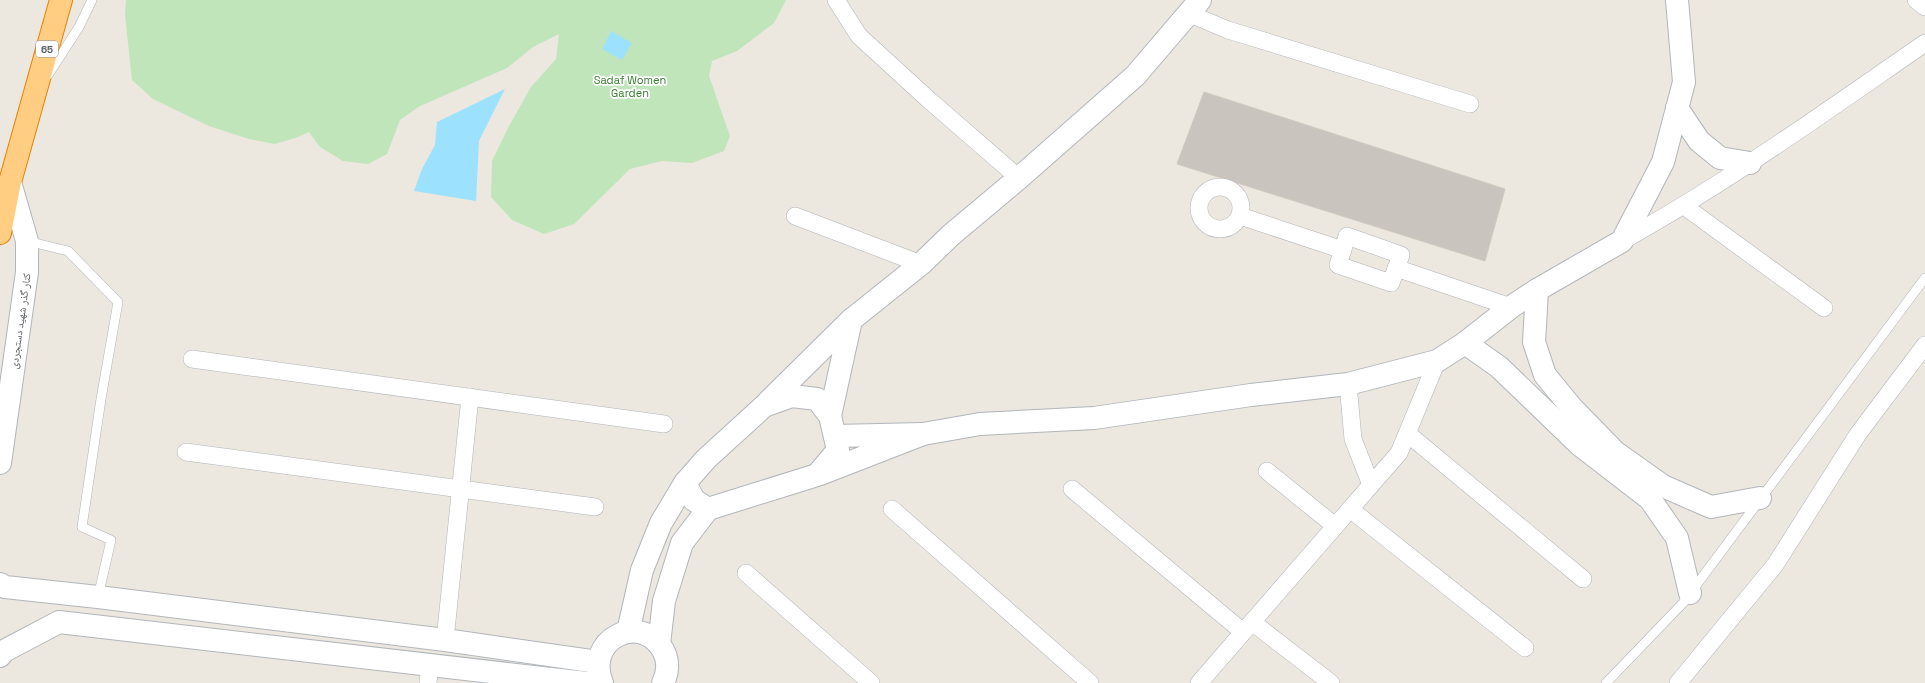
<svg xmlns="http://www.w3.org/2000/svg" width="1925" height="683" viewBox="0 0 1925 683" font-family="'Space Grotesk','Noto Naskh Arabic',sans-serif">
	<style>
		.green { fill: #c0e5ba }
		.water { fill: #9ce2ff }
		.building { fill: #cac4be; stroke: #d1c8be }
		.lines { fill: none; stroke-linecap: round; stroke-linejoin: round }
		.lane-casing { stroke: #b0b4b8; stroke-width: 10 }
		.street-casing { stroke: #b0b4b8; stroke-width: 18 }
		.secondary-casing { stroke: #b1b6bb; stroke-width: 24 }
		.highway-casing { stroke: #eb8000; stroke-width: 24 }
		.lane { stroke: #fff; stroke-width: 9 }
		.street { stroke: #fff; stroke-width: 17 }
		.secondary { stroke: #fff; stroke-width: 22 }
		.highway { stroke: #ffce83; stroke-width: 22 }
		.labels { text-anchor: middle; stroke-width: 3.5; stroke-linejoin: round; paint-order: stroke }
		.shield { fill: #fff; stroke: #8a8e90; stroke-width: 1 }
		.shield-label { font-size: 10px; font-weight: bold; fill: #585d61 }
		.park-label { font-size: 11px; fill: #388130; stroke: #fff }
		.street-label { font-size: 11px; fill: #585d61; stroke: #fff }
	</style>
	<rect width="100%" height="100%" fill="#ece7df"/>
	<path class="green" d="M126,0H786L774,23L737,51L712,61L709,76L730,136L724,151L692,163L662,161L630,169L574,224L544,234L512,220L491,197L492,161L509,126L531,87L556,59L559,34L533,47L507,68L420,106L400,120L387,154L368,164L343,161L320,147L309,132L298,137L275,144L249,139L209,126L153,99L132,80L125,15Z"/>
	<g class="water">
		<path d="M611,31L632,43L622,60L602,49Z"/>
		<path d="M505,89L479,141L476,201L414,191L422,169L435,145L437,122Z"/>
	</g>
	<path class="building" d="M1204,92L1505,189L1485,261L1177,164Z"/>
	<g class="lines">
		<defs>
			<g id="lane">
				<path d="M48,75L79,27L92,0"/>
				<path d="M27,241L68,251L118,302L101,399L82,527L111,540L98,597"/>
				<path d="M1606,683L1683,603L1925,278"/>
			</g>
			<g id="street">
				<path d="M836,0L859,36L929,100L1019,178"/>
				<path d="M1916,0L1925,7"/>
				<path d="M1190,14L1228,30L1470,104"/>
				<circle cx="1220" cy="208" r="21"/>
				<path d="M1684,206L1824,308"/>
				<path d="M795,216L921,264"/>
				<path d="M1240,216L1343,250"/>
				<path d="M1347,236L1401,255L1391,283L1338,265Z"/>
				<path d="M1622,241C1728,182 1825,112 1925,43"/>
				<path d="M1396,268L1511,307"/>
				<path d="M192,359L664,424"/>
				<path d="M1348,384L1353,439L1371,485L1399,453L1437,361"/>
				<path d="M1408,434L1583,579"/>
				<path d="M186,452L595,507"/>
				<path d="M1267,471L1335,526"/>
				<path d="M1072,489L1243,632"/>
				<path d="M892,509L1090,683"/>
				<path d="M1350,509L1525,648"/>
				<path d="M746,573L871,683"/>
				<path d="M1252,622L1331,683"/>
				<path d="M445,640L470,397"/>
				<path d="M428,683L430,665"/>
				<path d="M1199,683L1371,485"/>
				<path d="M1678,683L1775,565L1858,434L1925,345"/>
			</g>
			<g id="secondary">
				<path d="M1677,108L1699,141L1720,158L1750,163"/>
				<path d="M1537,290L1534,342L1545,375L1572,408L1615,452L1663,486L1711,507L1760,498"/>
				<path d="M851,320L921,264L951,235L1019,178L1135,76L1200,0"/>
				<path d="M1465,343L1499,367L1580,445L1650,499L1677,538L1690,593"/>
				<path d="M792,396L817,399L830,416L838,450L817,475L708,509L694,500L685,483L706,459L764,406Z"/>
				<path d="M768,402L851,320L830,416"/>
				<path d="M923,434L980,424L1094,418L1251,395L1348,384L1437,361L1465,343L1511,307L1537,290L1622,241L1663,162L1684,82L1677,0"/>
				<path d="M0,463L27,272V241L10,182"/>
				<path d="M820,474L923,434L835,436"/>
				<path d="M0,584L5,587L98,597L445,640L598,662"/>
				<path d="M628,632L642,570L661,523L685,483"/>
				<path d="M659,644L664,601L682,543L708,509"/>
				<path d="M0,656L4,651L59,622L586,683"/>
				<path d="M602,683C584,640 640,611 663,650C669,661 668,673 663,683"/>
			</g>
			<path id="highway" d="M0,233L10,182L61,0"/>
		</defs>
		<use href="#lane" class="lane-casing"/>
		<use href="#street" class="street-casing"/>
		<use href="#secondary" class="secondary-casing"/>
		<use href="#highway" class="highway-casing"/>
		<use href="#lane" class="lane"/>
		<use href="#street" class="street"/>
		<use href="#secondary" class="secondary"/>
		<use href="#highway" class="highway"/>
	</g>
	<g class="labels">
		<rect class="shield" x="36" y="41" width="22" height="16" rx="3"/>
		<g class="shield-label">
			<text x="47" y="53">65</text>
		</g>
		<g class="park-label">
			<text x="630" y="84">Sadaf Women<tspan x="630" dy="13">Garden</tspan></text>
		</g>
		<g class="street-label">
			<text transform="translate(20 321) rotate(-82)" y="4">کنار گذر شهید دستجردی</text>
		</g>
	</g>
</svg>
